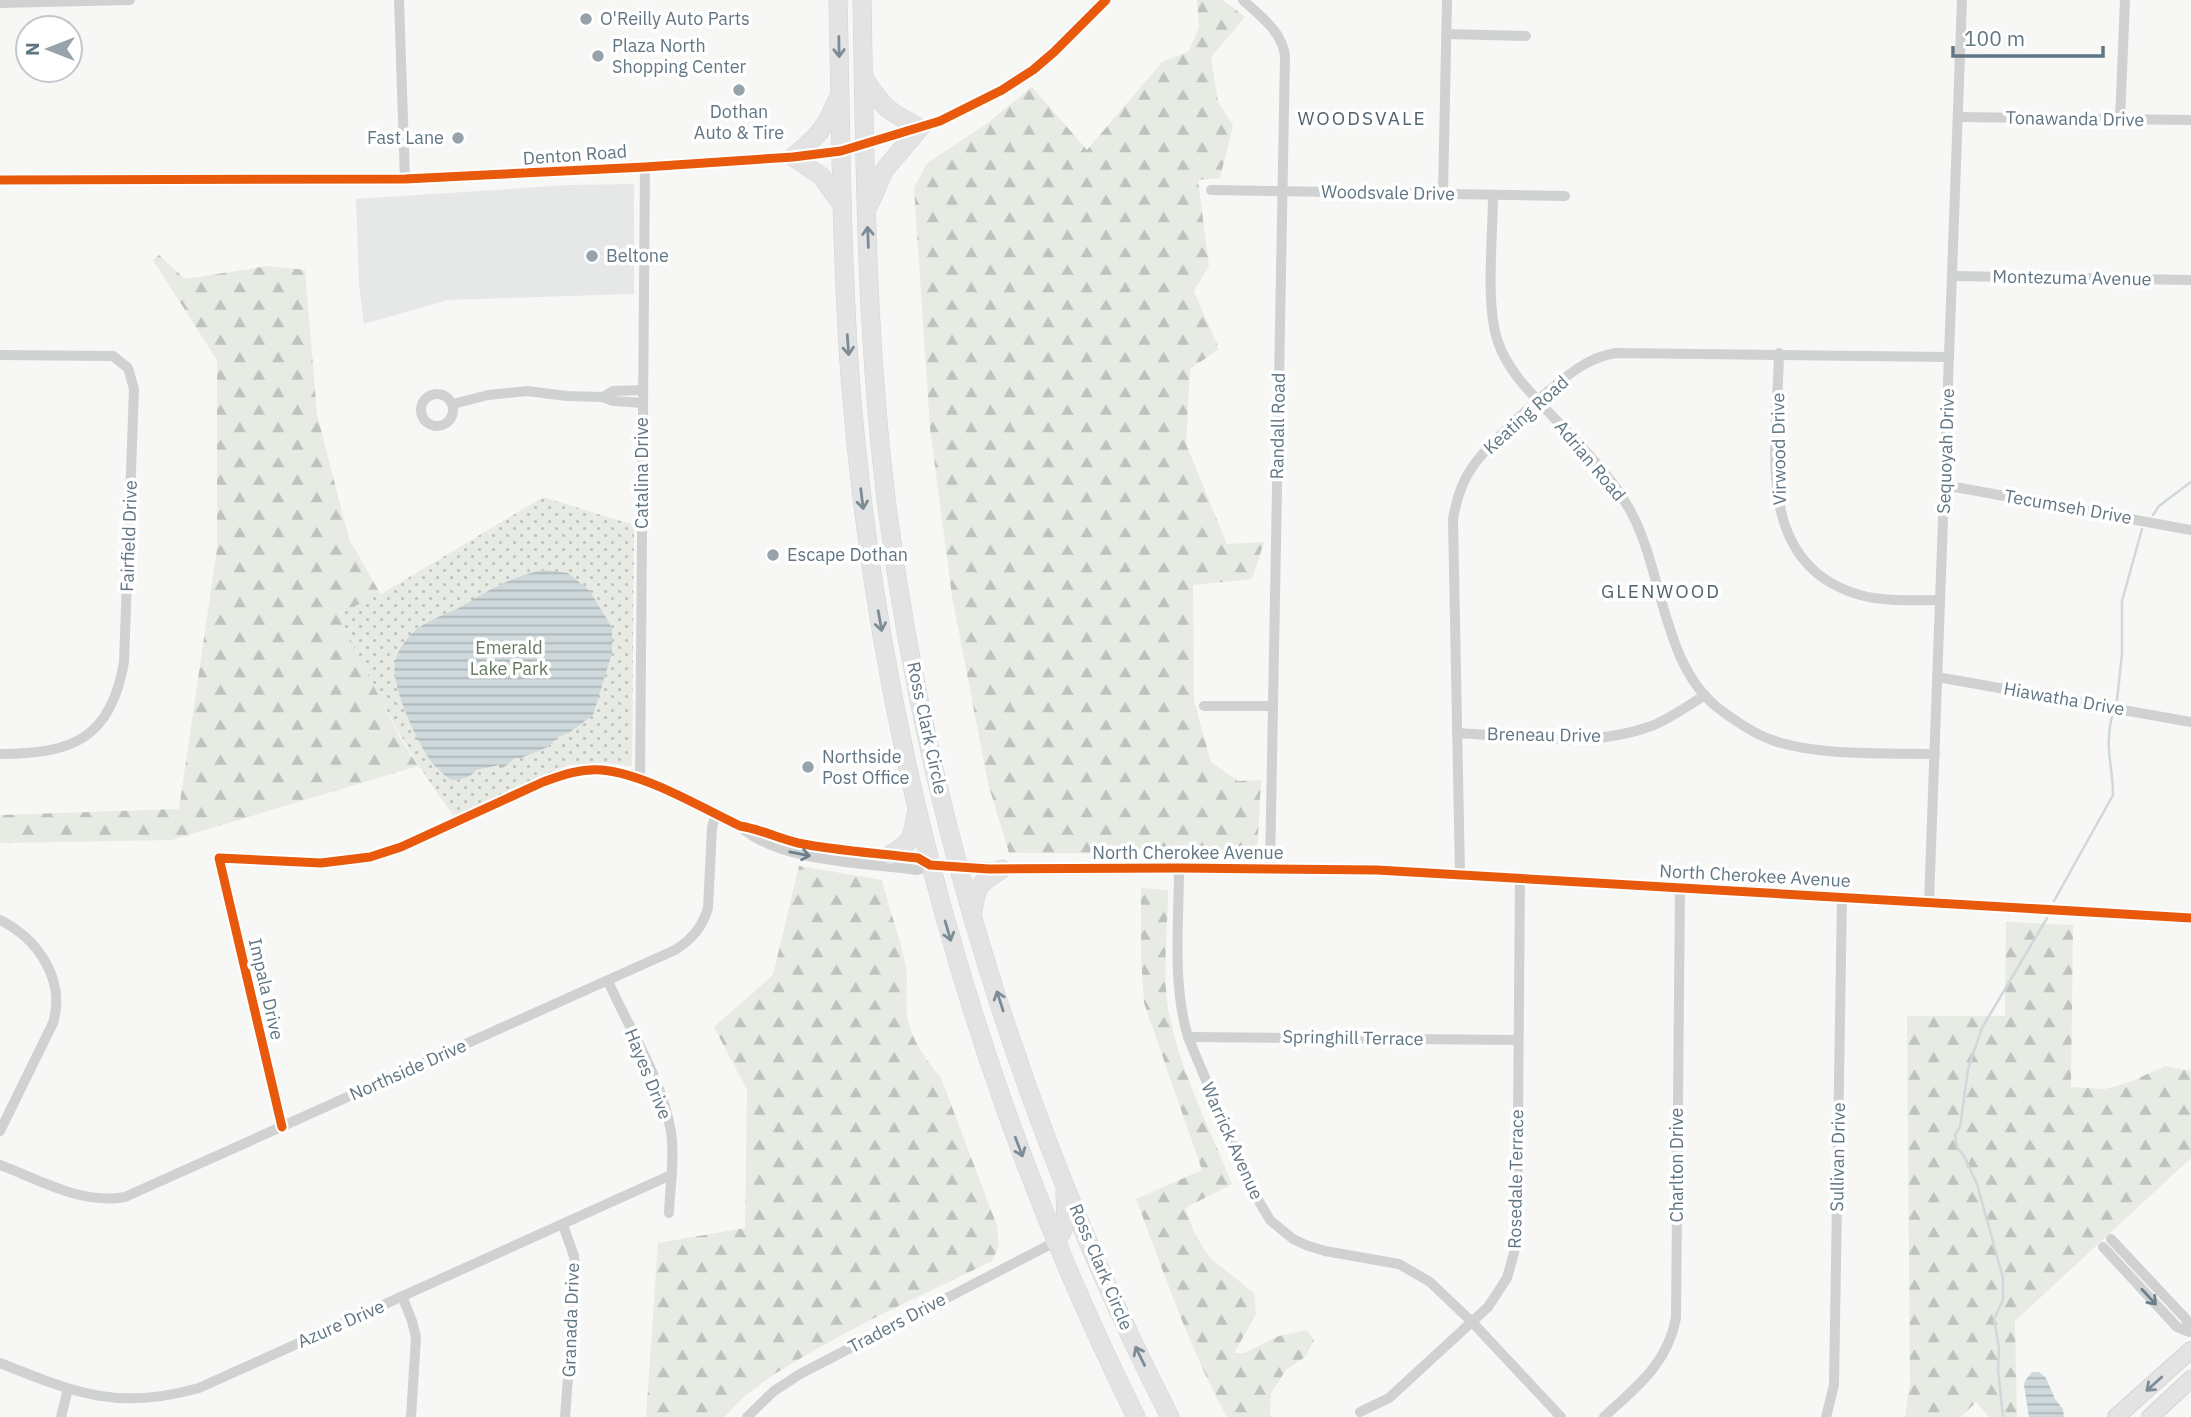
<svg xmlns="http://www.w3.org/2000/svg" width="2191" height="1417" viewBox="0 0 2191 1417" font-family="'IBM Plex Sans',sans-serif">
	<style>
		.built { fill: #e6e8e7 }
		.forest { fill: url(#forest-firs) }
		.park { fill: url(#park-dots) }
		.water { fill: url(#water-rules) }
		.lines { fill: none; stroke-linecap: round; stroke-linejoin: round }
		.stream { stroke: #cfd8db; stroke-width: 2.5 }
		.primary-casing { stroke: #d2d3d4; stroke-width: 18 }
		.trunk-casing { stroke: #d2d4d5; stroke-width: 19 }
		.minor { stroke: #d0d1d1; stroke-width: 10 }
		.tertiary { stroke: #d0d1d1; stroke-width: 12 }
		.primary { stroke: #e3e3e3; stroke-width: 16 }
		.trunk { stroke: #e3e3e3; stroke-width: 18 }
		.cycleway-casing { stroke: #fff; stroke-width: 13 }
		.cycleway { stroke: #e8590c; stroke-width: 9 }
		.oneway { stroke: #7b8c96 }
		.oneway2 { stroke: #6c7f8b }
		.poi-dot { fill: #96a3ab; stroke: #fff; stroke-width: 2.5 }
		.labels { text-anchor: middle; stroke-width: 7; stroke-linejoin: round; paint-order: stroke }
		.poi-label { font-size: 18px; fill: #617683; stroke: #fff; text-anchor: start }
		.street-label { font-size: 18px; fill: #617683; stroke: #fff }
		.park-label { font-size: 18px; fill: #667a60; stroke: #fff }
		.neighbourhood-label { font-size: 19px; letter-spacing: 2px; fill: #53636d; stroke: #fff }
	</style>
	<defs>
		<pattern id="forest-firs" width="22" height="20" patternUnits="userSpaceOnUse" patternTransform="scale(1.75)"><rect width="22" height="20" fill="#e7ebe4"/><path d="M5 1l3.5 6h-7zM16 11l3.5 6h-7z" fill="#bfc3be"/></pattern>
		<pattern id="park-dots" width="8" height="8" patternUnits="userSpaceOnUse" patternTransform="scale(1.75)"><rect width="8" height="8" fill="#e7ebe4"/><path d="M2 2h.1M6 6h.1" fill="none" stroke="#bfc3be" stroke-width="1.8" stroke-linecap="round"/></pattern>
		<pattern id="water-rules" width="6" height="5" patternUnits="userSpaceOnUse" patternTransform="scale(1.75)"><rect width="6" height="5" fill="#cfd8db"/><path d="M0 2.5h6" fill="none" stroke="#abb4b7"/></pattern>
	</defs>
	<rect width="100%" height="100%" fill="#f7f7f6"/>
	<path class="built" d="M634,184V294L448,300L364,324L359,284L356,199L569,185Z"/>
	<g class="forest">
		<path d="M1197,0H1223L1245,17L1211,57L1218,102L1233,125L1220,178L1198,180L1209,266L1194,291L1219,349L1190,369L1186,444L1227,544L1264,542L1252,579L1193,585L1194,701L1211,762L1238,781L1261,780L1257,854L1009,853L988,783L952,596L930,428L914,188L927,163L985,125L1032,87L1087,150L1162,62L1189,51L1199,28Z"/>
		<path d="M159,255L185,279L268,266L305,270L317,414L349,539L381,595L338,614L399,736L418,766L172,840L0,843V815L179,809L217,549V360L153,260Z"/>
		<path d="M799,866L882,880C889,908 899,935 905,963C909,980 905,996 907,1012C909,1037 925,1059 941,1078L997,1226L999,1246L992,1261C933,1290 872,1317 815,1350C782,1369 749,1387 725,1417H646L658,1243L745,1228L747,1090L714,1027L773,975Z"/>
		<path d="M1141,888L1168,890C1168,930 1161,979 1170,1018C1182,1075 1211,1131 1232,1184L1185,1208L1194,1232L1209,1257L1254,1293L1256,1314L1234,1353H1244L1279,1336L1307,1330L1314,1340L1305,1357L1286,1370L1271,1393L1270,1415L1272,1417H1227C1189,1348 1164,1273 1136,1199L1202,1170L1144,1003L1141,955Z"/>
		<path d="M2006,922L2073,925L2071,1087L2105,1089L2130,1082L2165,1066L2191,1071V1158L2015,1321L2017,1417H1989L1976,1402L1961,1417H1905L1910,1383L1907,1016H2005Z"/>
	</g>
	<path class="park" d="M543,497L634,525L632,766L604,763L569,765L473,810L454,816C405,752 373,686 338,614L381,594Z"/>
	<g class="water">
		<path d="M545,570L568,573L590,591L612,628V653L593,715L570,732L558,737L548,747L521,758H515L503,768L499,765L476,770C472,777 459,781 451,780C445,776 440,771 435,766C420,750 390,685 395,663C396,655 402,645 407,639C425,618 444,617 466,604C490,589 517,574 545,570Z"/>
		<path d="M2032,1372H2039L2046,1378L2055,1399L2063,1409L2064,1417H2029L2024,1385L2025,1381Z"/>
	</g>
	<g class="lines">
		<g class="stream">
			<path d="M2153,515L2159,506L2191,482"/>
			<path d="M2117,700L2122,654V601L2142,529"/>
			<path d="M2054,901L2113,795C2113,765 2104,748 2112,716"/>
			<path d="M2003,1417L1998,1370L1999,1348L1994,1319L2003,1300V1278L1977,1184L1964,1156L1957,1147L1955,1135L1960,1127L1968,1069L1982,1028L2047,918"/>
		</g>
		<defs>
			<g id="primary">
				<path d="M2116,1417L2191,1350"/>
				<path d="M2150,1417L2191,1379"/>
			</g>
			<g id="trunk">
				<path d="M838,0C841,130 841,260 851,389C880,746 977,1096 1136,1417"/>
				<path d="M862,0C865,172 866,344 888,514C928,823 1028,1140 1170,1417"/>
				<path d="M864,78C884,109 888,111 920,128L885,169L870,203"/>
				<path d="M837,100C826,128 816,138 793,157L821,176L842,205"/>
				<path d="M890,855C912,842 912,838 916,814"/>
				<path d="M973,912C976,885 980,883 1002,869"/>
				<path d="M1055,1242C1069,1228 1065,1210 1065,1191"/>
			</g>
		</defs>
		<use href="#primary" class="primary-casing"/>
		<use href="#trunk" class="trunk-casing"/>
		<g class="minor">
			<path d="M399,0L405,179"/>
			<path d="M1243,0C1260,16 1282,31 1285,56L1270,868"/>
			<path d="M0,3L130,0"/>
			<path d="M1446,34L1526,36"/>
			<path d="M1958,117L2191,120"/>
			<path d="M2120,120L2125,0"/>
			<path d="M1211,190L1565,196"/>
			<path d="M1443,194L1447,0"/>
			<path d="M1493,195C1493,237 1485,305 1498,342C1507,368 1525,387 1543,406C1574,440 1609,471 1631,512C1664,573 1662,668 1722,711C1737,722 1754,734 1772,740C1814,756 1888,753 1935,754"/>
			<path d="M1952,276L2191,280"/>
			<path d="M1779,353C1778,439 1750,564 1860,595C1885,602 1914,600 1940,600"/>
			<path d="M0,355L113,356L128,368L134,389L124,662C111,739 72,754 0,754"/>
			<circle cx="437" cy="410" r="16"/>
			<path d="M603,397L613,391L643,390"/>
			<path d="M453,404L488,395L527,391L567,396L603,397L613,401L643,403"/>
			<path d="M1944,485L2191,530"/>
			<path d="M1937,677L2191,722"/>
			<path d="M1204,706H1273"/>
			<path d="M1457,733C1521,736 1592,749 1654,725C1672,717 1688,706 1705,695"/>
			<path d="M640,779L645,167"/>
			<path d="M740,826C778,862 865,863 917,870L930,865"/>
			<path d="M1179,868C1179,923 1172,983 1188,1037L1251,1188L1270,1220L1293,1239L1306,1245L1325,1251L1399,1264L1430,1282L1472,1322L1561,1417"/>
			<path d="M1460,874L1453,519C1456,501 1461,484 1471,469C1488,443 1558,379 1585,364C1595,358 1605,355 1616,353L1949,357"/>
			<path d="M1929,902L1962,0"/>
			<path d="M0,920C38,939 66,980 53,1023L0,1131"/>
			<path d="M608,981C629,1029 662,1078 671,1132C675,1158 670,1187 669,1213"/>
			<path d="M1188,1037L1518,1040"/>
			<path d="M282,1127L219,858L321,863L370,857L401,847L561,775C575,772 589,768 604,770C650,775 698,806 740,826C760,829 777,838 798,843C837,851 878,853 918,858L930,865"/>
			<path d="M0,1165C40,1180 82,1205 125,1197L675,950C692,939 702,928 708,908L712,827L716,815"/>
			<path d="M563,1225L574,1256L576,1275L565,1417"/>
			<path d="M2103,1247L2177,1327L2189,1332L2186,1319L2111,1239"/>
			<path d="M402,1296L412,1321L416,1337L411,1417"/>
			<path d="M0,1363C75,1393 118,1411 199,1388L671,1175"/>
			<path d="M1360,1412L1389,1398L1488,1307L1507,1278L1517,1242L1520,877"/>
			<path d="M61,1417L68,1389"/>
			<path d="M747,1417L774,1391L800,1374L1055,1242"/>
			<path d="M1604,1417C1637,1386 1667,1365 1676,1318L1680,887"/>
			<path d="M1826,1417L1834,1385L1842,897"/>
		</g>
		<g class="tertiary">
			<path d="M0,180L405,179L645,167L793,157L841,151L940,121L1002,90L1033,70L1054,52L1106,0"/>
			<path d="M930,865L1002,869L1179,868L1377,870L2191,918"/>
		</g>
		<use href="#primary" class="primary"/>
		<use href="#trunk" class="trunk"/>
		<defs>
			<g id="cycleway">
				<path d="M0,180L405,179L645,167L793,157L841,151L940,121L1002,90L1033,70L1054,52L1106,0"/>
				<path d="M282,1127L219,858L321,863L370,857L401,847L543,782C562,775 582,768 602,770C645,774 700,807 740,826C760,829 777,838 798,843C837,851 878,853 918,858L930,865L989,869L1179,868L1377,870L2191,918"/>
			</g>
		</defs>
		<use href="#cycleway" class="cycleway-casing"/>
		<use href="#cycleway" class="cycleway"/>
	</g>
	<defs><path id="oneway-shaft" d="M-6 0H5M1.5-3L5.5 0L1.5 3" fill="none" stroke-width="1.6" stroke-linecap="round" stroke-linejoin="round" transform="scale(1.75)"/></defs>
	<g class="oneway">
		<use href="#oneway-shaft" transform="translate(839 47) rotate(89)"/>
		<use href="#oneway-shaft" transform="translate(868 237) rotate(-92)"/>
		<use href="#oneway-shaft" transform="translate(848 345) rotate(86)"/>
		<use href="#oneway-shaft" transform="translate(862 499) rotate(83)"/>
		<use href="#oneway-shaft" transform="translate(880 621) rotate(80)"/>
		<use href="#oneway-shaft" transform="translate(948 931) rotate(74)"/>
		<use href="#oneway-shaft" transform="translate(1000 1001) rotate(-108)"/>
		<use href="#oneway-shaft" transform="translate(1019 1147) rotate(69)"/>
		<use href="#oneway-shaft" transform="translate(1140 1356) rotate(-116)"/>
		<use href="#oneway-shaft" transform="translate(2154 1384) rotate(138)"/>
	</g>
	<g class="oneway2">
		<use href="#oneway-shaft" transform="translate(800 854) rotate(11)"/>
		<use href="#oneway-shaft" transform="translate(2149 1297) rotate(47)"/>
	</g>
	<g class="poi-dot">
		<circle cx="586" cy="19" r="7"/>
		<circle cx="598" cy="56" r="7"/>
		<circle cx="739" cy="90" r="7"/>
		<circle cx="458" cy="138" r="7"/>
		<circle cx="592" cy="256" r="7"/>
		<circle cx="773" cy="555" r="7"/>
		<circle cx="808" cy="767" r="7"/>
	</g>
	<g class="labels">
		<g class="poi-label">
			<text x="600" y="25">O'Reilly Auto Parts</text>
			<text x="612" y="52">Plaza North<tspan x="612" dy="21">Shopping Center</tspan></text>
			<text x="739" y="118" text-anchor="middle">Dothan<tspan x="739" dy="21">Auto &amp; Tire</tspan></text>
			<text x="444" y="144" text-anchor="end">Fast Lane</text>
			<text x="606" y="262">Beltone</text>
			<text x="787" y="561">Escape Dothan</text>
			<text x="822" y="763">Northside<tspan x="822" dy="21">Post Office</tspan></text>
		</g>
		<g class="street-label">
			<text transform="translate(2075 119) rotate(1)" y="6">Tonawanda Drive</text>
			<text transform="translate(575 155) rotate(-4)" y="6">Denton Road</text>
			<text transform="translate(1388 193) rotate(1)" y="6">Woodsvale Drive</text>
			<text transform="translate(2072 278) rotate(1)" y="6">Montezuma Avenue</text>
			<text transform="translate(1526 415) rotate(-42)" y="6">Keating Road</text>
			<text transform="translate(1278 426) rotate(-89)" y="6">Randall Road</text>
			<text transform="translate(1779 449) rotate(-91)" y="6">Virwood Drive</text>
			<text transform="translate(1946 451) rotate(-88)" y="6">Sequoyah Drive</text>
			<text transform="translate(1590 461) rotate(50)" y="6">Adrian Road</text>
			<text transform="translate(642 473) rotate(-90)" y="6">Catalina Drive</text>
			<text transform="translate(2068 507) rotate(10)" y="6">Tecumseh Drive</text>
			<text transform="translate(129 536) rotate(-88)" y="6">Fairfield Drive</text>
			<text transform="translate(2064 699) rotate(10)" y="6">Hiawatha Drive</text>
			<text transform="translate(927 728) rotate(78)" y="6">Ross Clark Circle</text>
			<text transform="translate(1544 735) rotate(1)" y="6">Breneau Drive</text>
			<text x="1188" y="859">North Cherokee Avenue</text>
			<text transform="translate(1755 876) rotate(3)" y="6">North Cherokee Avenue</text>
			<text transform="translate(266 989) rotate(77)" y="6">Impala Drive</text>
			<text transform="translate(1353 1038) rotate(1)" y="6">Springhill Terrace</text>
			<text transform="translate(408 1070) rotate(-24)" y="6">Northside Drive</text>
			<text transform="translate(648 1074) rotate(68)" y="6">Hayes Drive</text>
			<text transform="translate(1232 1141) rotate(66)" y="6">Warrick Avenue</text>
			<text transform="translate(1838 1157) rotate(-89)" y="6">Sullivan Drive</text>
			<text transform="translate(1677 1165) rotate(-90)" y="6">Charlton Drive</text>
			<text transform="translate(1516 1179) rotate(-89)" y="6">Rosedale Terrace</text>
			<text transform="translate(1101 1267) rotate(67)" y="6">Ross Clark Circle</text>
			<text transform="translate(571 1320) rotate(-88)" y="6">Granada Drive</text>
			<text transform="translate(897 1323) rotate(-28)" y="6">Traders Drive</text>
			<text transform="translate(341 1324) rotate(-24)" y="6">Azure Drive</text>
		</g>
		<g class="park-label">
			<text x="509" y="654">Emerald<tspan x="509" dy="21">Lake Park</tspan></text>
		</g>
		<g class="neighbourhood-label">
			<text x="1362" y="125">WOODSVALE</text>
			<text x="1661" y="598">GLENWOOD</text>
		</g>
	</g>
	<g transform="translate(49 49) rotate(270)"><circle r="33" fill="#ffffff" stroke="#c0c8cd" stroke-width="2"/>
	<path d="M0-5L12 26L0 18L-12 26Z" fill="#96a3ab"/>
	<text y="-10" font-size="19" font-weight="bold" text-anchor="middle" fill="#617683">N</text>
	</g>
	<path d="M1953 46v10h150v-10" fill="none" stroke="#617683" stroke-width="3.5"/>
	<text x="1964" y="46" font-size="21" fill="#617683" stroke="#ffffff" stroke-width="5" paint-order="stroke">100 m</text>
</svg>
